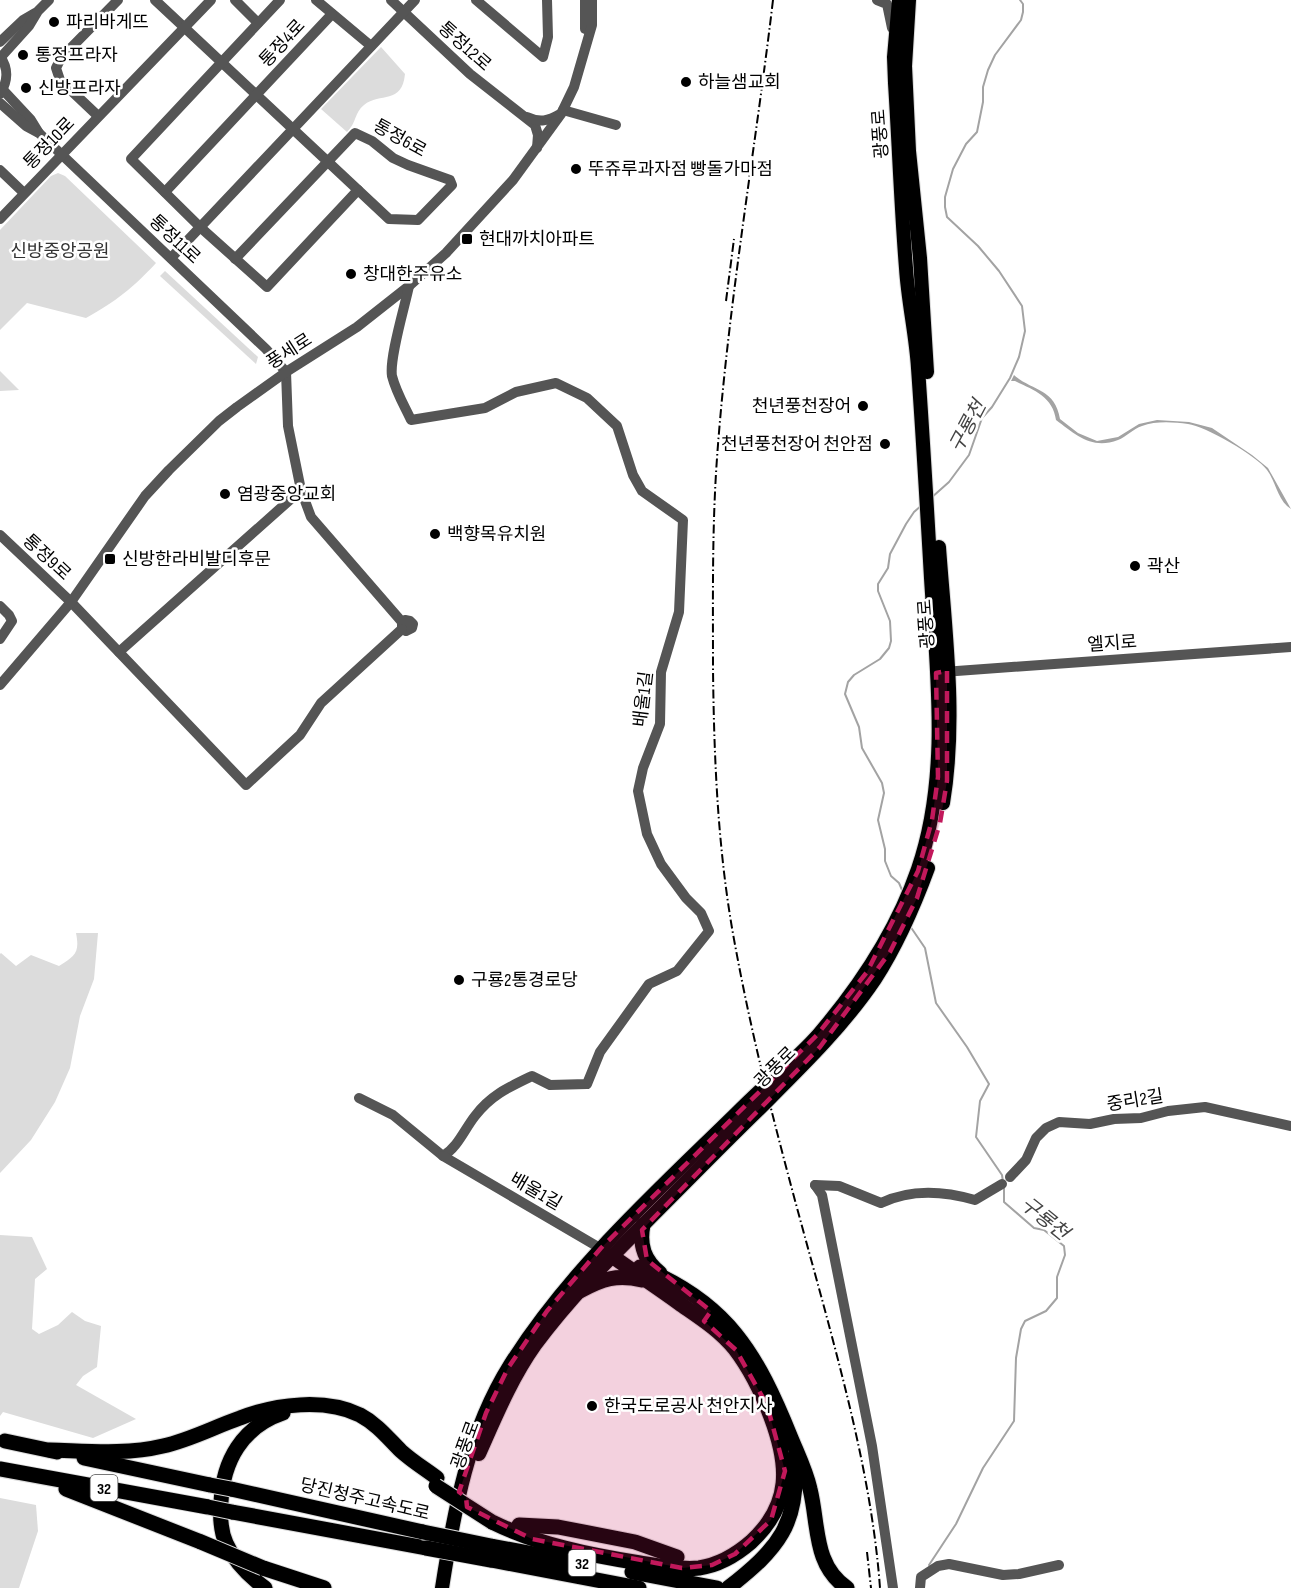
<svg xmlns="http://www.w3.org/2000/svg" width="1291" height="1588" viewBox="0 0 1291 1588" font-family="'Sofia Sans Condensed','Noto Sans KR',sans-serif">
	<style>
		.green { fill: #dcdcdc }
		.water { fill: #a3a3a3 }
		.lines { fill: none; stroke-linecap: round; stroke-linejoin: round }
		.stream { stroke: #a3a3a3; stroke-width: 2 }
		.major-casing { stroke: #dbdbdb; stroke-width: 16 }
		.highway-casing { stroke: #dbdbdb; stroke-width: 17 }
		.minor { stroke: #555; stroke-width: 10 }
		.major { stroke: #000; stroke-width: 14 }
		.highway { stroke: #000; stroke-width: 15 }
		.rail { stroke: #000; stroke-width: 2; stroke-dasharray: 9 3 1.5 3; stroke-linecap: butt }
		.highway-bridge-casing { stroke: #dbdbdb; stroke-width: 17; stroke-linecap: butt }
		.highway-bridge { stroke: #000; stroke-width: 15 }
		.marked { fill: #c2185b; fill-opacity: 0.2; stroke: #c2185b; stroke-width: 4.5; stroke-dasharray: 12 8; stroke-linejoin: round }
		.poi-dot { fill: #000; stroke: #fff; stroke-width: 2 }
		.labels { text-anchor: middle; stroke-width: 5; stroke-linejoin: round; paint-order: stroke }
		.shield { fill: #fff; stroke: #4c4c4c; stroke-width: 1.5 }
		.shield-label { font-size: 16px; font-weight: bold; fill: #000 }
		.poi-label { font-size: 18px; fill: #000; stroke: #fff; text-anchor: start }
		.street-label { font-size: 18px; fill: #000; stroke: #fff }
		.park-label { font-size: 18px; fill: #333; stroke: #fff }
		.water-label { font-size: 20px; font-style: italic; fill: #444; stroke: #fff }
	</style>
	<rect width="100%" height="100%" fill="#fff"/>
	<g class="green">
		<path d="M381,47L405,74C402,105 380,92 364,105C354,113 357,122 347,132L321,109Z"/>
		<path d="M58,173L65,176L156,263C134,287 115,302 86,318L27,303L0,330V230L51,176Z"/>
		<path d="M165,271L258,357L256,364L160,276Z"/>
		<path d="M0,371L19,390L0,391Z"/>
		<path d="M76,933H98L94,979L80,1016L70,1068L55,1102L31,1140L0,1173V954L1,953L16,966L31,955L59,966C75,956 80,953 76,933Z"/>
		<path d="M0,1235L32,1237L47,1269L35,1279L32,1329L39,1334L58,1325L72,1312L85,1321L101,1326L97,1367L83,1376L76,1385L136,1419L93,1438L3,1412L0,1416Z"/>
		<path d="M0,1498L36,1505L38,1531L19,1588H0Z"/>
	</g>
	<path class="water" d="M1014,375C1032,391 1055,388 1060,419L1078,433L1097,441L1118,437L1139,424L1157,420L1189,422L1212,428L1252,455L1268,468L1291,509C1278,501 1276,482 1267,470C1257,456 1205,426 1188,424C1173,422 1155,421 1142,426C1133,429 1126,437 1118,440C1092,450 1076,435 1056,420C1053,397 1034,390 1015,381H1011Z"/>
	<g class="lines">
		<g class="stream">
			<path d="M931,498L949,482L969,455L982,418L992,407L1010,378L1019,357L1025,331L1022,306L999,271L978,246L947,217L945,207V197L953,169L966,144L977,132L983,102V87L988,70L995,55L1021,20L1023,12V4L1020,0"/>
			<path d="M902,890L899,883L891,876L885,861V849L878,820L884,793L882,783L862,748L859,727L845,694L848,682L854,675L880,659L889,648L891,641L890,621L878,591V584L888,568L890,554L906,524L914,512L922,505"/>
			<path d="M910,926L925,948L936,1003L967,1047L989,1084L980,1101L976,1137L1002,1175L1003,1182"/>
			<path d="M929,1565L956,1524L983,1468L1014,1421L1016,1358L1021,1329L1025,1321L1046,1311L1057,1298V1277L1065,1255L1064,1246L1044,1230L1034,1228L1004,1202V1187"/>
		</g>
		<defs>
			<g id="major">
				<path d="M909,0L905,66L909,151L920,258L927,372"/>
				<path d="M939,547C945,631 957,719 943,803"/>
				<path d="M479,1454C496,1416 511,1379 535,1345C568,1300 608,1260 648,1220C684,1184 720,1147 757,1111C799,1069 842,1028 875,979C897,945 914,906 928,868"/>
				<path d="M442,1588C454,1511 468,1432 510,1365C573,1265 663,1186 746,1104C770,1080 797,1059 819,1034C860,986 897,930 918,869C950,776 937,674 931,578C927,508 923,438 918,368C916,335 908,301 906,268C901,207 899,145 895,83L894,57L899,0"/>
			</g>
			<g id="highway">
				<path d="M643,1225C639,1245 644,1260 660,1273"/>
				<path d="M640,1267C728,1302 757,1354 791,1438C798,1455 806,1471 810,1489C819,1525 813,1565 847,1588"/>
				<path d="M580,1291C602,1279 617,1274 642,1280"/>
				<path d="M5,1441L57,1452"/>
				<path d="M50,1450C87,1451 126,1455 163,1446C190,1440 214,1427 240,1418C276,1404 325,1398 360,1415C377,1424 388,1438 401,1451C412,1461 425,1469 437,1478"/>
				<path d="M84,1458L210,1485"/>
				<path d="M0,1469L208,1507"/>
				<path d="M66,1489L201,1542"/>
				<path d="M231,1489L423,1532"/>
				<path d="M232,1512L426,1548"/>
				<path d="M492,1522C539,1545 589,1555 640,1563C659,1566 680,1570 699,1568C719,1565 736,1555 751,1542C792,1504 789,1465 771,1417C762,1393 751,1370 735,1349C720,1330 699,1317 679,1303C657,1287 634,1272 612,1256"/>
				<path d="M519,1525L558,1527L635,1542L677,1557"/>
				<path d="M491,1546L582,1563"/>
				<path d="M491,1560L639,1588"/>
				<path d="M263,1568L324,1588"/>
				<path d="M632,1572L717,1588"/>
				<path d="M265,1588C249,1576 234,1561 226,1543C220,1530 220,1516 221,1502C223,1461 242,1427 283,1413"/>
				<path d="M728,1588C777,1550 801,1523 794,1458"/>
			</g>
		</defs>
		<use href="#major" class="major-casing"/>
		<use href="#highway" class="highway-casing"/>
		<g class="minor">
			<path d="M155,0C233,73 311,146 389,219L418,220L452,185L450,180L408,165L393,158L372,141L355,133L235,259"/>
			<path d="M235,0L258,23"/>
			<path d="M280,0L131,159L200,227L267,287L358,190"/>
			<path d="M316,0L371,46"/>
			<path d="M391,0L470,74L535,125L538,135L537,148"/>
			<path d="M476,0L543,57L548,37L547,0"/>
			<path d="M585,0V29"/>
			<path d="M877,0L887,4L892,28"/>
			<path d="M0,42L23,20L35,13"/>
			<path d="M0,56C9,69 8,81 0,94"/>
			<path d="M1,57L29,26L38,11L49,0"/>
			<path d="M3,90L31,120L39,133"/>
			<path d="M0,103L26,126L39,133L266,349L286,372L288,426L301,490L311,517L402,622V629L406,631L412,628L413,624L410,621L405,620L402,622"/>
			<path d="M563,110L616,125"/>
			<path d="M98,116L60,80L56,68L61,58L118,0"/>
			<path d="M527,117C540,123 548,121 560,114"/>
			<path d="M0,170L24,193"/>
			<path d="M165,192L332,14"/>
			<path d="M0,219L211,0"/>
			<path d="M171,258L415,0"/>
			<path d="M0,535L71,602L246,785L300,735L321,703L402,629"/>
			<path d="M0,606L9,615L12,621L0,639"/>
			<path d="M119,652L301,490"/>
			<path d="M943,672L1291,647"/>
			<path d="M0,685L71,602L145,496L169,470L219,421L237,407L286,372L357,327L409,286L446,253L513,180L561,114L574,87L592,25V0"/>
			<path d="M359,1098L393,1115L443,1156C458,1147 464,1130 475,1116C491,1095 509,1087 532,1076L550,1085L587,1084L600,1052L649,984L677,971L709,931L701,913L686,898L661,864L647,834L638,791L643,768L660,724L661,672L679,612L683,520L642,491L633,475L617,426L587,398L556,383L516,392L485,408L411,420C404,405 396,392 392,376C389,358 405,306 409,286"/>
			<path d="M443,1156L605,1251"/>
			<path d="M1010,1177L1026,1160L1036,1138L1046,1128L1059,1122L1090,1124L1114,1119L1141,1118L1168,1111L1205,1107L1291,1126"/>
			<path d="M815,1185L822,1195L872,1446L893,1588"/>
			<path d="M815,1185L839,1186L881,1203C910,1189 944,1191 975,1200L1002,1184"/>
			<path d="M920,1588L921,1577L938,1566L949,1564L1003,1575L1019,1574L1059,1565"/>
		</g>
		<use href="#major" class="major"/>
		<use href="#highway" class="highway"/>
		<g class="rail">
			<path d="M773,0C755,152 728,305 717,458C712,528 713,598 713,668C714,762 718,857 736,950C758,1069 791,1186 823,1303C848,1396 873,1492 880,1588"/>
			<path d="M726,301L734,239"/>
			<path d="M867,1552L871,1588"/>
		</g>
		<defs>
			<g id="highway-bridge">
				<path d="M210,1485L231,1489"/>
				<path d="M436,1486L492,1522"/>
				<path d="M208,1507L232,1512"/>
				<path d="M423,1532L491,1546"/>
				<path d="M201,1542L263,1568"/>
				<path d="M426,1548L491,1560"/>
			</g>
		</defs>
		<use href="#highway-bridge" class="highway-bridge-casing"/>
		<use href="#highway-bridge" class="highway-bridge"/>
	</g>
	<path class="marked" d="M947,671V781L940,823L917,898L890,952L820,1047L642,1230L647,1260L711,1311L704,1321L736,1350L767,1405L785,1471L771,1520L735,1554L712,1565L682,1568L532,1539L467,1507L466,1497L459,1492L486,1413L508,1368L547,1311L601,1248L817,1035L867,972L918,871L932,820L938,777L936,673Z"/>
	<g class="poi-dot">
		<circle cx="54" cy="22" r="6"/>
		<circle cx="23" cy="55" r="6"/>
		<circle cx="686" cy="82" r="6"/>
		<circle cx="26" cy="88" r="6"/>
		<circle cx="576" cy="169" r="6"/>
		<rect x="461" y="233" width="12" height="12" rx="3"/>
		<circle cx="351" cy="274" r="6"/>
		<circle cx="863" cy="406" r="6"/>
		<circle cx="885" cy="444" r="6"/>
		<circle cx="225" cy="494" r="6"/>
		<circle cx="435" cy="534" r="6"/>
		<rect x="104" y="553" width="12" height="12" rx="3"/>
		<circle cx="1135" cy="566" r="6"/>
		<circle cx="459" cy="980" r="6"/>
		<circle cx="592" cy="1406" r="6"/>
	</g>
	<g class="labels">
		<g class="shield">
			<rect x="90.5" y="1475" width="27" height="26" rx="4.5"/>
			<rect x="568.5" y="1550" width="27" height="26" rx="4.5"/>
		</g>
		<g class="shield-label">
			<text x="104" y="1494">32</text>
			<text x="582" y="1569">32</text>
		</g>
		<g class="poi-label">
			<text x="66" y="28">파리바게뜨</text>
			<text x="35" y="61">통정프라자</text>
			<text x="698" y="88">하늘샘교회</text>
			<text x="38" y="94">신방프라자</text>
			<text x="588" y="175">뚜쥬루과자점 빵돌가마점</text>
			<text x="479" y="245">현대까치아파트</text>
			<text x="363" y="280">창대한주유소</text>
			<text x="851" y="412" text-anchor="end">천년풍천장어</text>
			<text x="873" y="450" text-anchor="end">천년풍천장어 천안점</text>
			<text x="237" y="500">염광중앙교회</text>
			<text x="447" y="540">백향목유치원</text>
			<text x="122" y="565">신방한라비발디후문</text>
			<text x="1147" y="572">곽산</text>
			<text x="471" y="986">구룡2통경로당</text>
			<text x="604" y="1412">한국도로공사 천안지사</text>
		</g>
		<g class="street-label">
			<text transform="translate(282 43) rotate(-47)" y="6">통정4로</text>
			<text transform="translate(465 46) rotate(42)" y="6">통정12로</text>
			<text transform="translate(880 134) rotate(-94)" y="6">광풍로</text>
			<text transform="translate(400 138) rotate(29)" y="6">통정6로</text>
			<text transform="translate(49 143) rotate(-46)" y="6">통정10로</text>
			<text transform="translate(175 239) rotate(43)" y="6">통정11로</text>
			<text transform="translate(289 351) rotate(-33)" y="6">풍세로</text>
			<text transform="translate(47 557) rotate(43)" y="6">통정9로</text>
			<text transform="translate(926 624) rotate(-94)" y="6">광풍로</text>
			<text transform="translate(1112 643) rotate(-4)" y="6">엘지로</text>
			<text transform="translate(643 699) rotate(-83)" y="6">배울1길</text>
			<text transform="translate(775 1067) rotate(-45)" y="6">광풍로</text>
			<text transform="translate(1135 1100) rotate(-9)" y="6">중리2길</text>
			<text transform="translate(536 1191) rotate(30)" y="6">배울1길</text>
			<text transform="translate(465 1445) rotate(-70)" y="6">광풍로</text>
			<text transform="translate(365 1499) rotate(13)" y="6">당진청주고속도로</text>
		</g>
		<g class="park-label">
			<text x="60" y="257">신방중앙공원</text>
		</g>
		<g class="water-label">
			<text transform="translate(967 426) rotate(-62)" y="7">구룡천</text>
			<text transform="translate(1045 1218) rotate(39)" y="7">구룡천</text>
		</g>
	</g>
</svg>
